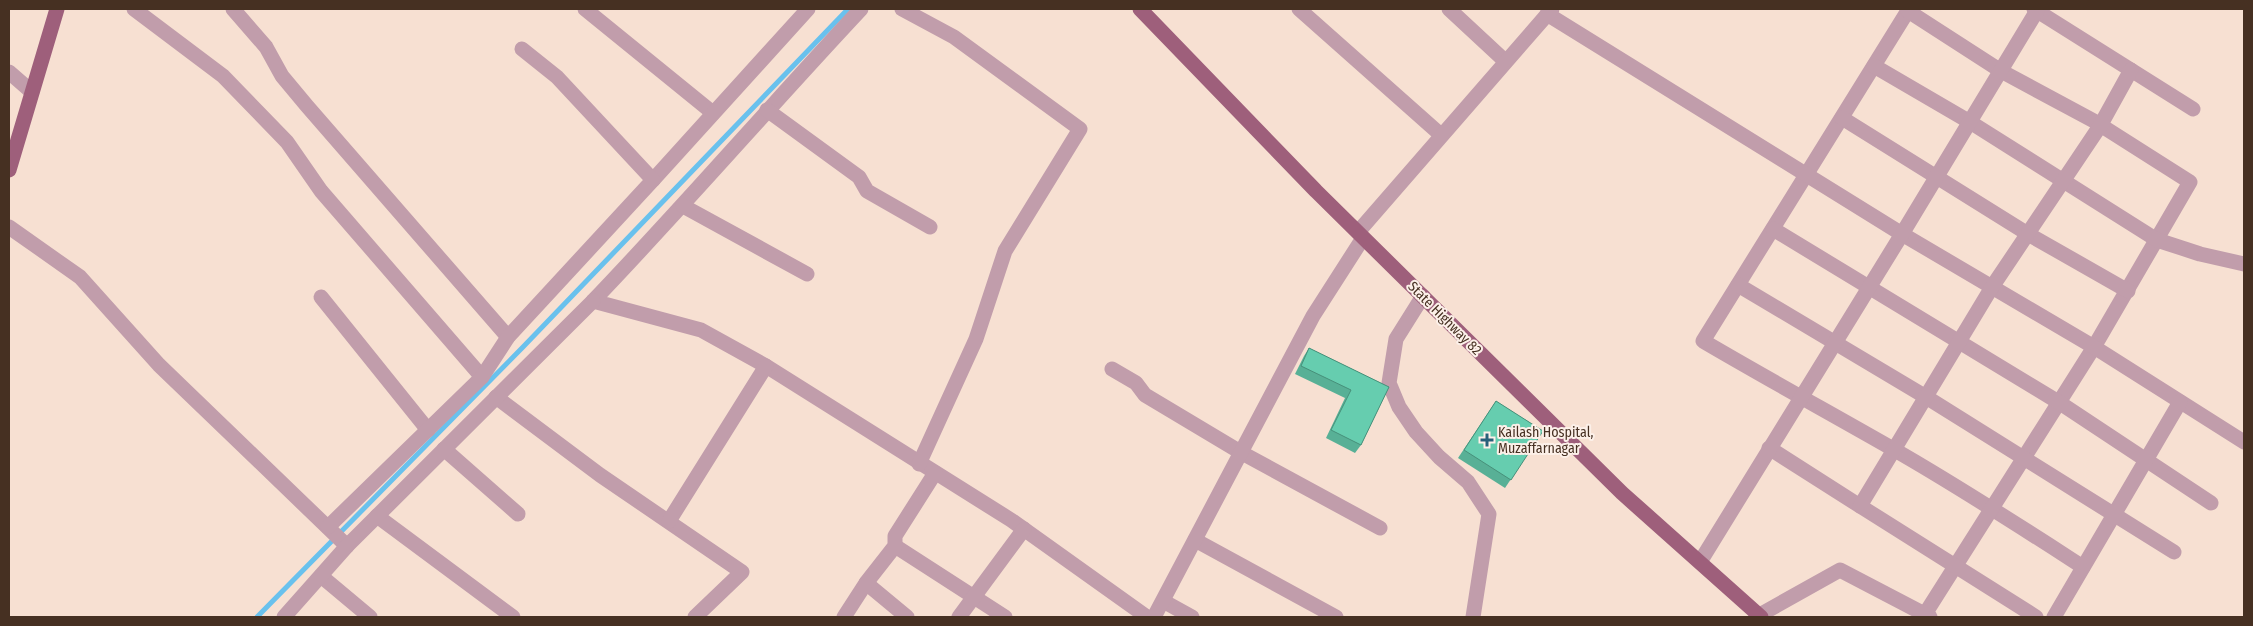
<svg xmlns="http://www.w3.org/2000/svg" width="2253" height="626" viewBox="0 0 2253 626" font-family="'Fira Sans Condensed',sans-serif">
	<style>
		.lines { fill: none; stroke-linecap: round; stroke-linejoin: round }
		.stream { stroke: #69c1ed; stroke-width: 5 }
		.minor { stroke: #c19dab; stroke-width: 15 }
		.major { stroke: #9e5f7b; stroke-width: 15 }
		.wall { fill: #58b096 }
		.building { fill: #66cdaf; stroke: #47907a }
		.poi-dot { fill: #29607a; stroke: #fcf0e9; stroke-width: 2 }
		.labels { text-anchor: middle; stroke-width: 4; stroke-linejoin: round; paint-order: stroke }
		.street-label { font-size: 14px; fill: #463022; stroke: #fcf0e9 }
		.poi-label { font-size: 14px; fill: #463022; stroke: #fcf0e9; text-anchor: start }
	</style>
	<rect width="100%" height="100%" fill="#f7e0d2"/>
	<g class="lines">
		<path class="stream" d="M257,617L523,347L848,9"/>
		<g class="minor">
			<path d="M134,9L223,76L287,142L321,191L482,377"/>
			<path d="M233,9L266,47L282,76L307,106L508,337"/>
			<path d="M585,9L713,113"/>
			<path d="M861,9C771,105 684,206 593,301L701,330L766,366L1011,520L1147,617"/>
			<path d="M902,9L954,37L1080,129L1005,251L976,339L919,464"/>
			<path d="M1299,9L1441,135"/>
			<path d="M1449,9L1505,61"/>
			<path d="M1909,9L1703,341C1766,378 1830,413 1893,449C1958,486 2021,527 2083,567"/>
			<path d="M2034,9L2193,109"/>
			<path d="M1908,11L2001,71L2094,121L2190,182L2094,347L1925,614"/>
			<path d="M1547,14L1902,234L2094,347L2244,442"/>
			<path d="M1874,66L1970,122L2157,240L2200,254L2244,264"/>
			<path d="M9,72L32,92"/>
			<path d="M767,110L859,177L867,191L930,227"/>
			<path d="M1842,118L2028,234L2128,291"/>
			<path d="M653,180L808,9"/>
			<path d="M683,206L807,274"/>
			<path d="M9,227L80,277L159,365L347,546"/>
			<path d="M1773,229L2060,403L2211,503"/>
			<path d="M1358,232L1552,9"/>
			<path d="M1738,285L1926,397L2174,552"/>
			<path d="M1423,296L1396,339L1389,383L1399,407L1416,432L1439,457L1468,482L1489,514L1473,617"/>
			<path d="M321,297L428,430"/>
			<path d="M1112,369L1136,383L1145,395L1242,453L1380,528"/>
			<path d="M496,397L600,475L742,572L695,617"/>
			<path d="M1769,448L1860,506"/>
			<path d="M444,449L518,514"/>
			<path d="M377,516L513,617"/>
			<path d="M669,521L766,366"/>
			<path d="M328,527L482,377L508,337L653,180L557,77L522,49"/>
			<path d="M1195,540L1336,617"/>
			<path d="M895,546L1005,617"/>
			<path d="M1700,562L1902,234L2038,9"/>
			<path d="M321,576L370,617"/>
			<path d="M866,583L907,617"/>
			<path d="M1163,601L1192,617"/>
			<path d="M284,617L347,546L593,301"/>
			<path d="M844,617L866,583L895,546V536L935,473"/>
			<path d="M959,617L1024,529"/>
			<path d="M1154,617L1313,316L1363,238"/>
			<path d="M1756,617L1840,570L1930,617"/>
			<path d="M2036,617L1860,506L1992,287L2100,126L2131,70"/>
			<path d="M2054,617L2180,402"/>
		</g>
		<g class="major">
			<path d="M1140,9L1316,191L1622,493L1761,617"/>
			<path d="M9,170L57,9"/>
		</g>
	</g>
	<g class="wall">
		<path d="M1309,348L1389,387L1361,445L1355,453L1326,438L1345,398L1295,374L1304,356Z"/>
		<path d="M1496,401L1543,431L1505,488L1458,458Z"/>
	</g>
	<g class="building">
		<path d="M1309,348L1389,387L1361,445L1331,430L1351,390L1301,366Z"/>
		<path d="M1496,401L1543,431L1511,480L1464,450Z"/>
	</g>
	<path class="poi-dot" d="M1484.5 432.5h5v5h5v5h-5v5h-5v-5h-5v-5h5z"/>
	<g class="labels">
		<g class="street-label">
			<text transform="translate(1445 318) rotate(45)" y="5">State Highway 82</text>
		</g>
		<g class="poi-label">
			<text x="1498" y="437">Kailash Hospital,<tspan x="1498" dy="16">Muzaffarnagar</tspan></text>
		</g>
	</g>
	<rect width="2253" height="626" fill="none" stroke="#463022" stroke-width="20"/>
</svg>
